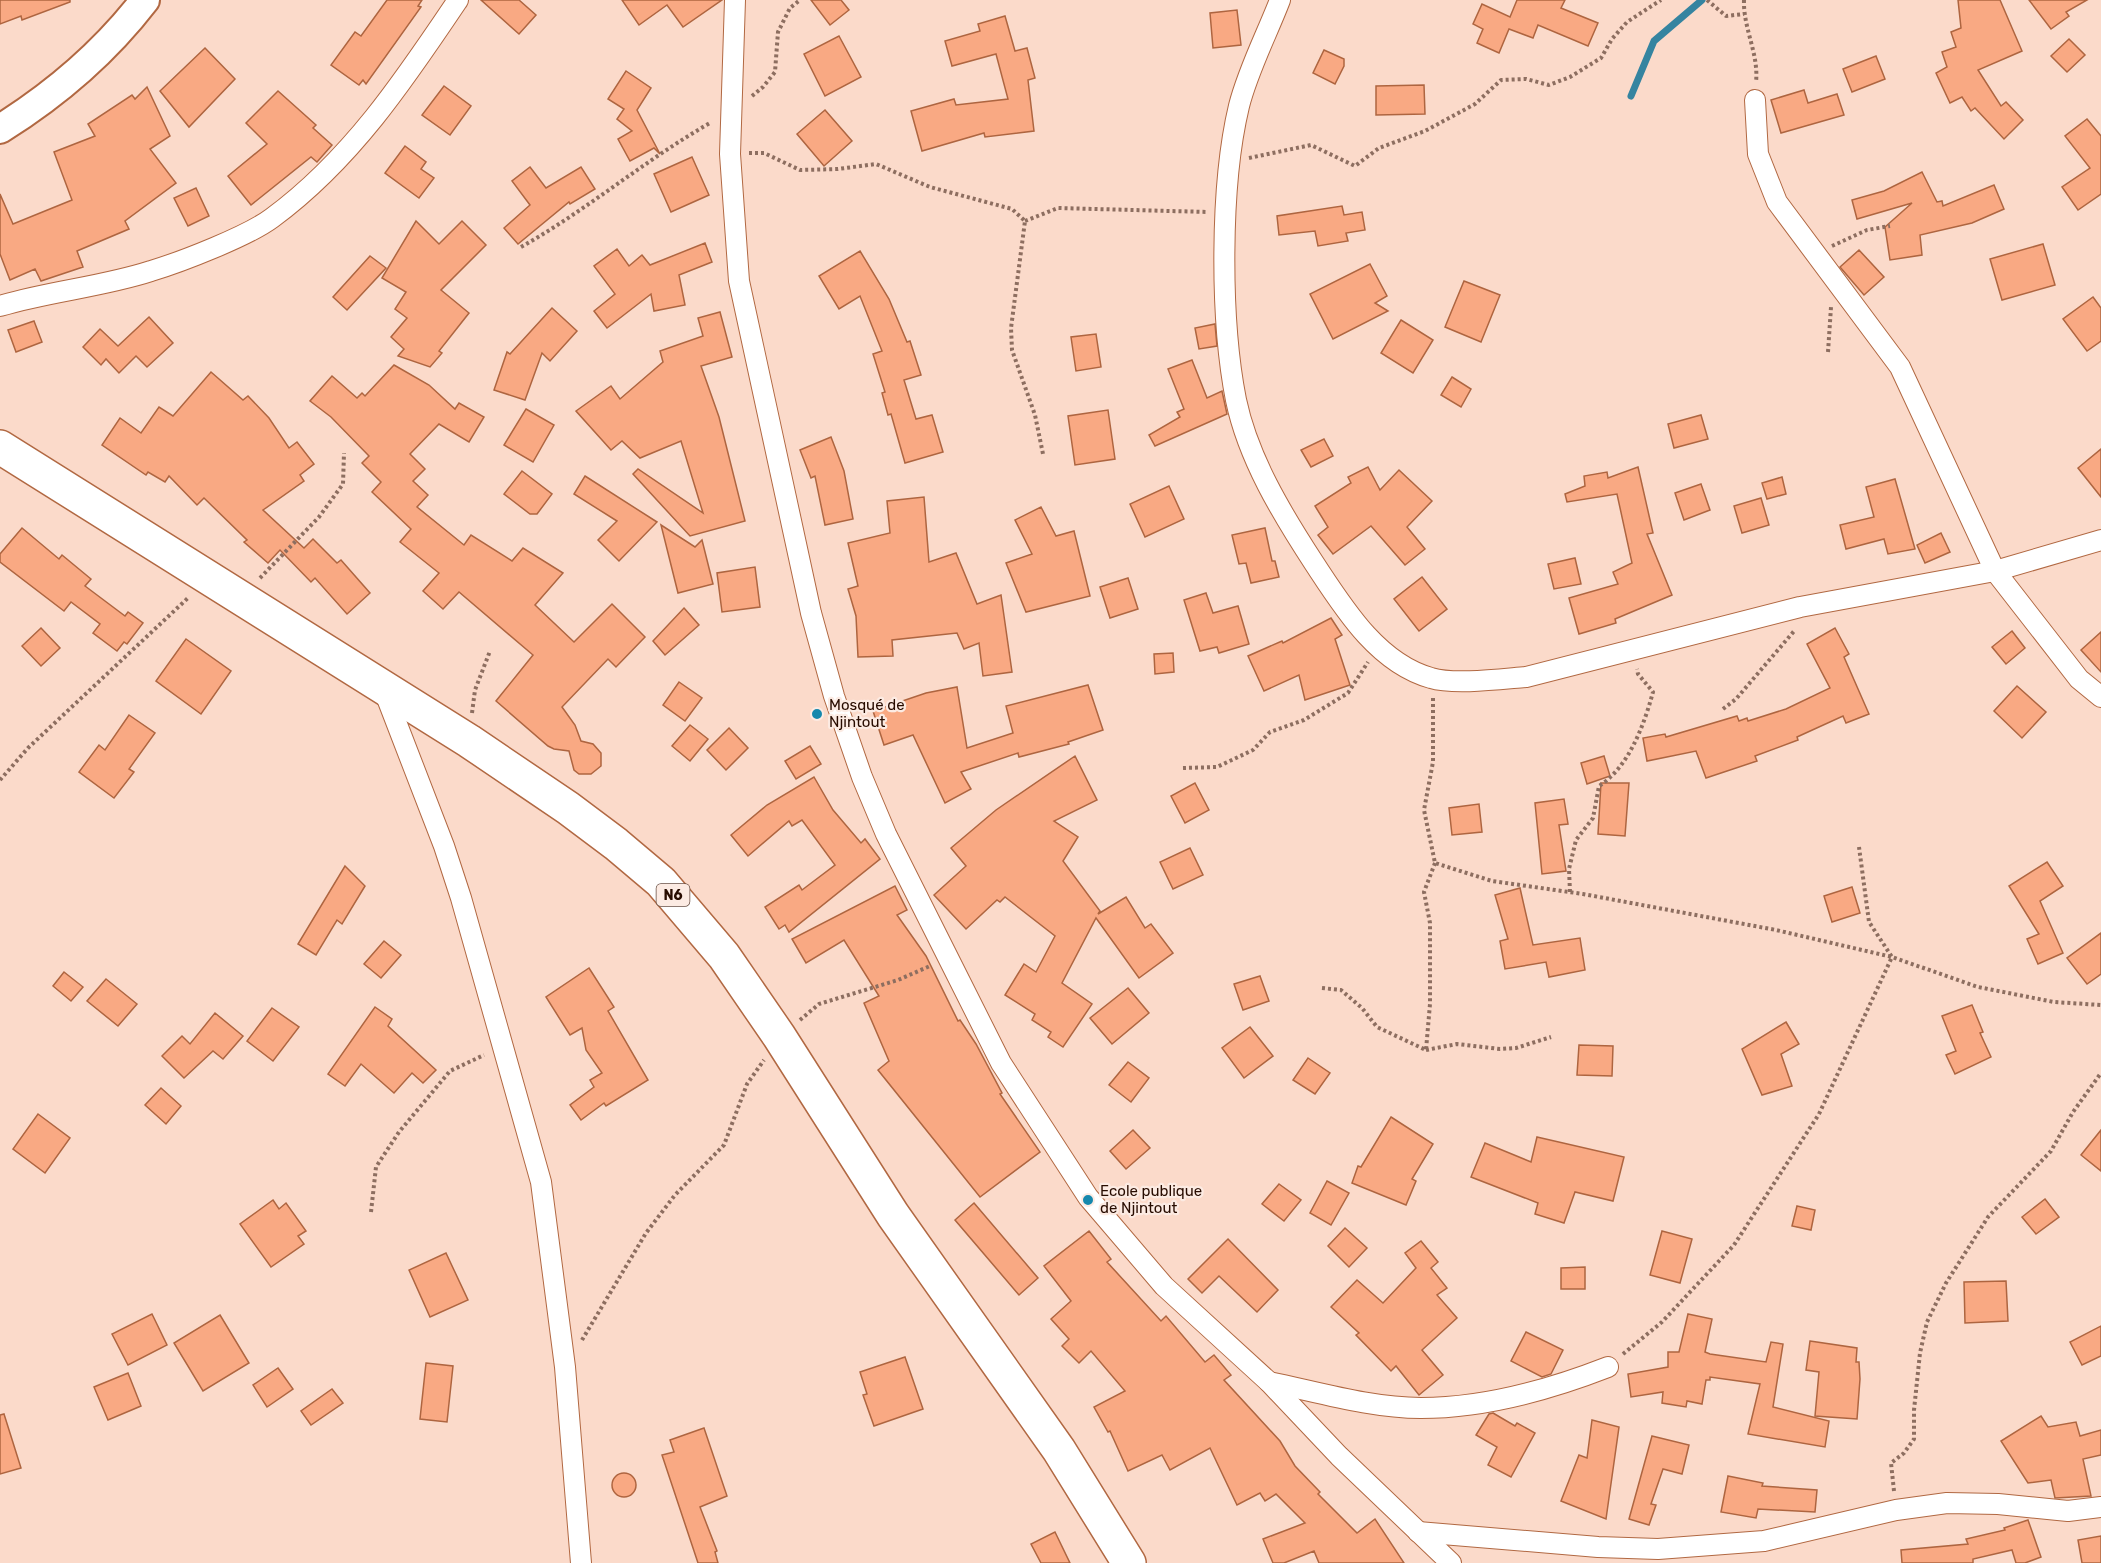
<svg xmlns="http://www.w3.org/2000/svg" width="2101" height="1563" viewBox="0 0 2101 1563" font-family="Rubik,sans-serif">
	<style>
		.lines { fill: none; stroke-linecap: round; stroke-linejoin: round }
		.stream { stroke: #3584a0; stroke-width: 7 }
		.building { fill: #f9a983; stroke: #ae6540; stroke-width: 1.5 }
		.street-casing { stroke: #b16842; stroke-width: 22 }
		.secondary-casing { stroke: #b16842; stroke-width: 32 }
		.highway-casing { stroke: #b16842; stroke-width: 36 }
		.path { stroke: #8d6e60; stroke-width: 4; stroke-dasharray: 3 3; stroke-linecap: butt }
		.street { stroke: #fff; stroke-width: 20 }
		.secondary { stroke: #fff; stroke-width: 28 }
		.highway { stroke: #fff; stroke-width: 33 }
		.poi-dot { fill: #1588ad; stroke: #fcebe3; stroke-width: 2 }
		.labels { text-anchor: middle; stroke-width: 4.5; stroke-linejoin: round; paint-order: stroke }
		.shield { fill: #fcebe3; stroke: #684f44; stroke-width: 1.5 }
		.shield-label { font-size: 14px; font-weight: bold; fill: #280c00 }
		.poi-label { font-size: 15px; fill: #280c00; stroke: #fcebe3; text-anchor: start }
	</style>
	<rect width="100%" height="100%" fill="#fbdaca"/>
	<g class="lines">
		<path class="stream" d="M1631,96L1654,41L1702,0"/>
	</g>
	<g class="building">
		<path d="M0,0H70V2L22,20L21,16L0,24Z"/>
		<path d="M387,0H422L418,6L421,7L366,84L363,80L359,85L331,65L355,32L361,36Z"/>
		<path d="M481,0H519L536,15L519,34Z"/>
		<path d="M622,0H722L683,27L667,5L639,25Z"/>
		<path d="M811,0H841L849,10L830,25Z"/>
		<path d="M1517,0H1565L1561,8L1598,23L1588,46L1538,25L1533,38L1509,29L1499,53L1477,43L1483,29L1473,24L1482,4L1510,17Z"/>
		<path d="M1958,0H2000L2022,51L1978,70L2001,106L2006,102L2023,120L2004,139L1975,108L1971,111L1962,97L1950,103L1936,73L1947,67L1942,52L1956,47L1951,32L1961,28Z"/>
		<path d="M2029,0H2087L2066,12L2069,16L2051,29Z"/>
		<path d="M1237,10L1241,45L1213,48L1210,13Z"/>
		<path d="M1005,16L1015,51L1027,48L1035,78L1028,80L1034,131L985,137L984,133L922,151L911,111L954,99L956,105L1008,99L996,54L952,66L945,41L980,31L978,24Z"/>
		<path d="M839,36L861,77L825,96L804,54Z"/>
		<path d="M2069,39L2085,55L2067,72L2051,56Z"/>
		<path d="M205,48L235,79L189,127L160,91Z"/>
		<path d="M1324,50L1344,59V66L1335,84L1313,73Z"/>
		<path d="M1876,56L1885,79L1852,92L1843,69Z"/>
		<path d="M626,71L651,88L637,110L660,154L654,148L630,161L618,139L632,131L617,119L624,109L608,99Z"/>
		<path d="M1424,85L1425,114L1376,115V86Z"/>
		<path d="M444,86L471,106L450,135L422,115Z"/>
		<path d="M147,87L170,136L150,149L176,183L125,221L129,229L77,251L83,267L41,281L35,269L10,280L0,254V194L13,224L72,200L54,152L95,136L88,124L132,95L135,99Z"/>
		<path d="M1804,90L1808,103L1837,94L1844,115L1781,133L1771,100Z"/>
		<path d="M278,91L316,125L313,128L332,145L317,162L311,157L251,205L228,176L267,144L246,123Z"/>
		<path d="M825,110L852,141L824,166L797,134Z"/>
		<path d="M2087,119L2101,136V194L2078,210L2062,187L2090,168L2065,136Z"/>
		<path d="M405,146L426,162L421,169L434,178L419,198L385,173Z"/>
		<path d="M692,157L709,195L671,212L654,174Z"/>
		<path d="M530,167L546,188L581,167L595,189L570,204L569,202L518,244L504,228L530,205L512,181Z"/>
		<path d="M1922,172L1937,202L1942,201L1943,206L1994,185L2004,209L1972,223L1920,235L1922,255L1890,260L1885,227L1912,203L1857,219L1852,200L1884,191Z"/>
		<path d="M196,188L209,216L188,226L174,198Z"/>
		<path d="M1342,206L1344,215L1362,212L1365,230L1346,233L1348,241L1318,246L1315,231L1279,235L1277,216Z"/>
		<path d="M416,221L439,244L462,221L486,245L441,290L469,313L439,351L442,353L430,367L398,356L404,349L391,337L407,318L395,309L406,292L382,278Z"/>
		<path d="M705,243L712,262L679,275L685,305L654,311L651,294L607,328L594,311L615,294L594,266L617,249L629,266L642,255L650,265Z"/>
		<path d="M2043,244L2055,285L2002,300L1990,259Z"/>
		<path d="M1859,250L1884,277L1864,295L1840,267Z"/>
		<path d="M860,251L889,299L907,342L910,341L921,375L904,380L916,419L932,415L943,452L905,463L891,414L888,415L882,393L885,392L873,354L882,351L860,296L839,309L819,276Z"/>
		<path d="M370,256L386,268L347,310L333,297Z"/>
		<path d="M1370,264L1387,296L1375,303L1388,311L1333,339L1310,294Z"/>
		<path d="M1464,281L1500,295L1481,342L1445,327Z"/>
		<path d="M2093,297L2101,308V341L2087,351L2063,319Z"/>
		<path d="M552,308L577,331L550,361L542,353L525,400L494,390L507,352L510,354Z"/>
		<path d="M720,312L732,357L701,366L719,417L745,521L690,536L633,474L638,469L703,513L681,441L640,458L622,441L611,450L576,411L611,386L620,399L663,362L660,351L703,336L698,318Z"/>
		<path d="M149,317L173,343L147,367L136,356L119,373L106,359L101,365L83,347L100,329L118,346Z"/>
		<path d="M1401,320L1433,340L1413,373L1381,353Z"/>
		<path d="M34,321L42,342L16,352L8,330Z"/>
		<path d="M1215,324L1217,346L1199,349L1195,328Z"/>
		<path d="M1096,334L1101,367L1076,371L1071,337Z"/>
		<path d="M1192,360L1207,398L1222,391L1227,414L1155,446L1149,435L1180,417L1177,412L1184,409L1168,369Z"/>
		<path d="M394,365L429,385L455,409L459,403L484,417L469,442L439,424L410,454L425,469L413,481L428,495L417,507L464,545L471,535L512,561L523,548L563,573L535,605L574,642L612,604L645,637L616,667L608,659L562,707L575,725L581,741L593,744L601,753V766L591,774H579L574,770L569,751L554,749L548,746L496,701L533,655L459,592L443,609L423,591L439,573L400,542L411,529L372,492L381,482L362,463L369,456L331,417L310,401L332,376L357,398L362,393L365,396Z"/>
		<path d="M211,372L243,400L248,396L269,418L289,448L297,442L314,464L300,475L304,481L263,510L304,548L313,539L337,563L341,560L370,593L347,614L315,578L311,582L280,550L268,563L244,542L247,540L204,498L197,505L169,476L165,482L148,472L146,475L102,445L120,418L141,433L159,407L173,416Z"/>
		<path d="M1452,377L1471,389L1461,407L1441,395Z"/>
		<path d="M526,409L554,425L533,462L504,445Z"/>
		<path d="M1108,410L1115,459L1075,465L1068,416Z"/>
		<path d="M1701,415L1708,439L1674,448L1668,424Z"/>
		<path d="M831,437L844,471L853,519L825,525L815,476L811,478L800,450Z"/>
		<path d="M1324,439L1333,456L1311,467L1301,450Z"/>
		<path d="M2101,449V497L2078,468Z"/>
		<path d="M1368,467L1380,490L1399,470L1432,501L1407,527L1425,549L1405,565L1371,526L1333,554L1318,535L1328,527L1315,506L1351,483L1348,477Z"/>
		<path d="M1638,467L1653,533L1647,534L1672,595L1615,619L1616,623L1579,634L1569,598L1618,584L1613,572L1632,563L1617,494L1567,502L1565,494L1585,486L1584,476L1607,472L1608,478Z"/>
		<path d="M522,471L552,494L537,514H530L504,494Z"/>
		<path d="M585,476L657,522L619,561L598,540L617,521L574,494Z"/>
		<path d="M1782,477L1786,494L1767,499L1762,483Z"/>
		<path d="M1895,479L1915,549L1888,554L1884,539L1846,549L1840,525L1874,517L1866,487Z"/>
		<path d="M1701,484L1710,510L1684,520L1675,493Z"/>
		<path d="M1169,486L1184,519L1145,537L1130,504Z"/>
		<path d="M924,497L929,562L956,553L977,604L1001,595L1012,672L983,676L979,643L964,649L957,633L892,640L893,656L858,657L856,616L848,589L858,586L848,543L890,533L887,501Z"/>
		<path d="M1761,498L1769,525L1742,533L1734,506Z"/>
		<path d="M1041,507L1056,536L1074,531L1090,596L1026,612L1006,563L1032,554L1015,520Z"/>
		<path d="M661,525L695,547L702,540L713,584L678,593Z"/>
		<path d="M22,528L59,559L62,555L91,579L85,586L125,616L128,612L143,623L127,644L124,642L117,651L93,633L100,624L71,602L64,611L0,562V554Z"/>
		<path d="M1265,528L1272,561H1275L1279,577L1251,583L1246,563L1239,564L1232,535Z"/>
		<path d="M1941,533L1950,552L1925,563L1917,545Z"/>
		<path d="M1575,558L1581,584L1554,589L1548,564Z"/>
		<path d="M755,567L760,607L722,612L717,573Z"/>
		<path d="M1422,577L1447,609L1419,631L1394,599Z"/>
		<path d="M1128,578L1138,609L1110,618L1100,587Z"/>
		<path d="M1206,593L1213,613L1238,606L1249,644L1219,653L1217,647L1200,651L1184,600Z"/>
		<path d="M684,608L699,625L665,655L653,641Z"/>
		<path d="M1331,618L1342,635L1335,639L1350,685L1305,700L1299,675L1264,691L1248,656L1282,641L1283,643Z"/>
		<path d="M41,628L60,648L41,666L22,646Z"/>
		<path d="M1835,628L1849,654L1844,657L1869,714L1846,723L1843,716L1797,737L1798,740L1755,756L1757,761L1706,778L1696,751L1647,761L1643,738L1665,734L1666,737L1737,716L1739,721L1747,718L1748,721L1786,709L1830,688L1807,644Z"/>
		<path d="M2012,631L2025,648L2006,664L1992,647Z"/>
		<path d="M2101,632V672L2081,650Z"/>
		<path d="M186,639L231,671L201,714L156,681Z"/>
		<path d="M1173,653L1174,672L1155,674L1154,654Z"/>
		<path d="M679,682L702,698L685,721L663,705Z"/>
		<path d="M1088,685L1103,730L1068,742L1069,744L1019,757L1018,753L961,772L971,789L945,803L913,735L884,745L873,711L926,693L957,687L967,748L1013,733L1006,706Z"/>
		<path d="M2017,686L2046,712L2022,738L1994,711Z"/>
		<path d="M129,715L155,733L129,769L134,772L114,798L79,772L99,745L105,750Z"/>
		<path d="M690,725L708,739L690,761L672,746Z"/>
		<path d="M729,728L748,748L726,770L707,750Z"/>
		<path d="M810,746L821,764L796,779L785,761Z"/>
		<path d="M1075,756L1097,800L1054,821L1078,837L1063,861L1100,911L1098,914L1126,897L1145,928L1151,924L1173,953L1139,978L1096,918L1062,983L1092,1004L1063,1047L1048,1037L1051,1032L1032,1020L1035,1014L1005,995L1024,964L1036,972L1055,936L1005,897L1000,902L997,900L966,929L934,895L966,866L951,848L996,810Z"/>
		<path d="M1604,756L1610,776L1587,784L1581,763Z"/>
		<path d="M814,777L833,810L861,843L865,839L880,859L789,932L785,925L779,929L765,907L799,885L802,890L835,865L802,820L792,826L789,821L748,856L731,835L767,805Z"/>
		<path d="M1195,783L1209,810L1185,823L1171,796Z"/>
		<path d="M1601,783H1629L1625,836L1598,834Z"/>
		<path d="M1564,799L1568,824L1559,825L1566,871L1542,874L1535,803Z"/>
		<path d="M1479,804L1482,832L1452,835L1449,808Z"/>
		<path d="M1190,848L1203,875L1173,889L1160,862Z"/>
		<path d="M2047,862L2063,886L2040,901L2063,953L2038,964L2027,939L2039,934L2009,886Z"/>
		<path d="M345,866L365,886L342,924L337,920L316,955L298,944Z"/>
		<path d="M895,886L907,910L897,915L926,956L958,1021L960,1020L976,1044L1002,1093L1000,1094L1040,1152L980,1197L878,1070L889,1061L864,1003L879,996L844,940L806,963L792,939Z"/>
		<path d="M1852,887L1860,913L1832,922L1824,896Z"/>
		<path d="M1520,888L1533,945L1580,938L1585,970L1549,977L1546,962L1505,969L1500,941L1508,939L1495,895Z"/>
		<path d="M2101,933V974L2087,984L2067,958Z"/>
		<path d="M384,941L401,955L381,978L364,964Z"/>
		<path d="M589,968L614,1007L608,1011L648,1080L606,1106L604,1103L581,1120L570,1105L594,1087L590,1080L602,1073L586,1050L582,1028L570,1035L546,997Z"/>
		<path d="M64,972L83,987L71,1001L53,986Z"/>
		<path d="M1260,976L1269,1001L1243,1010L1234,984Z"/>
		<path d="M106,979L137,1004L118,1026L87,1001Z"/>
		<path d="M1128,988L1149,1013L1112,1044L1090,1018Z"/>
		<path d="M1972,1005L1983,1032L1980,1033L1991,1057L1955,1074L1946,1055L1956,1051L1942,1016Z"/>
		<path d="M375,1007L392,1019L388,1026L436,1070L423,1083L412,1073L394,1093L361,1064L345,1086L328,1074Z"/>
		<path d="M272,1008L299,1027L273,1061L247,1041Z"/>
		<path d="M215,1013L243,1036L223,1059L213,1051L184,1078L162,1056L182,1036L190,1044Z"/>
		<path d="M1786,1022L1799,1044L1781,1054L1792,1086L1762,1095L1742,1049Z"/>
		<path d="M1250,1027L1273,1056L1244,1078L1222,1048Z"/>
		<path d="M1579,1045L1613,1046L1612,1076L1577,1075Z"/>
		<path d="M1308,1058L1330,1073L1315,1094L1293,1080Z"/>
		<path d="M1128,1062L1149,1078L1131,1102L1109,1085Z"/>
		<path d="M161,1088L181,1106L166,1124L145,1105Z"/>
		<path d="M38,1114L70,1138L45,1173L13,1149Z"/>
		<path d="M1391,1117L1433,1144L1412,1179L1416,1181L1406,1205L1352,1183L1358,1166L1361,1167Z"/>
		<path d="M1133,1130L1150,1148L1126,1169L1110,1151Z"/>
		<path d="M2101,1130V1171L2081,1155Z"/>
		<path d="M1537,1137L1624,1157L1613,1201L1575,1192L1564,1223L1535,1214L1538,1203L1471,1177L1485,1143L1531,1162Z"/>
		<path d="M1327,1181L1349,1193L1331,1225L1310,1213Z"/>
		<path d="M1279,1184L1301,1200L1284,1221L1262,1204Z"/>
		<path d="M2045,1199L2059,1217L2036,1234L2022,1217Z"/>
		<path d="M273,1200L279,1209L286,1203L306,1231L298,1236L304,1244L271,1267L240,1224Z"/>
		<path d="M974,1203L1038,1278L1019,1295L955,1220Z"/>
		<path d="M1797,1206L1815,1210L1811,1230L1792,1226Z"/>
		<path d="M1345,1228L1367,1248L1349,1267L1328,1246Z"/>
		<path d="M1089,1231L1111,1259L1107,1262L1161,1321L1166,1316L1205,1362L1214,1355L1231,1375L1224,1380L1280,1441L1295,1466L1320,1492L1318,1494L1357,1533L1375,1519L1404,1563H1319L1314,1551L1284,1563H1273L1263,1539L1305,1523L1276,1494L1265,1501L1260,1493L1237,1505L1210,1448L1170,1470L1162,1455L1128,1471L1110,1431L1108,1432L1094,1407L1125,1391L1091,1351L1079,1363L1062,1346L1069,1339L1051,1319L1071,1301L1044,1266Z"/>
		<path d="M1662,1231L1692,1239L1680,1283L1650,1275Z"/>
		<path d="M1228,1239L1278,1290L1257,1312L1219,1276L1202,1293L1188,1279Z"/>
		<path d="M1421,1241L1438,1262L1431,1268L1447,1288L1437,1295L1457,1318L1422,1350L1443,1375L1419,1395L1396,1366L1391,1371L1356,1335L1359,1333L1331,1307L1357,1280L1383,1303L1416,1268L1405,1253Z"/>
		<path d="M446,1253L468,1300L430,1317L409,1270Z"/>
		<path d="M1585,1267V1289H1561V1268Z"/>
		<path d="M2006,1281L2008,1321L1965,1323L1964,1282Z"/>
		<path d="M152,1314L167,1345L128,1365L112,1334Z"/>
		<path d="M1688,1314L1712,1319L1705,1352L1710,1354L1766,1362L1771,1342L1783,1344L1773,1407L1829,1421L1825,1447L1748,1434L1760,1384L1710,1377V1380H1706L1702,1404L1687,1401L1686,1407L1662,1403L1663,1392L1631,1397L1628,1374L1668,1367V1352H1679Z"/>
		<path d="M220,1315L249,1363L203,1391L174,1343Z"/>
		<path d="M2101,1326V1356L2082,1365L2070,1342Z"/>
		<path d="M1526,1332L1563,1350L1551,1374L1542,1377L1511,1361Z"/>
		<path d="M1810,1341L1857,1348L1856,1362H1859L1860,1379L1857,1419L1815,1416L1819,1372L1806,1370Z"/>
		<path d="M905,1357L923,1409L874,1426L863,1395L867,1394L860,1372Z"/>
		<path d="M426,1363L453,1366L447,1422L420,1419Z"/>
		<path d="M278,1368L293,1389L267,1407L253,1385Z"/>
		<path d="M128,1373L141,1406L108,1420L94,1387Z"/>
		<path d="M332,1389L343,1403L311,1425L301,1411Z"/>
		<path d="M1493,1413L1515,1426L1517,1423L1535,1433L1511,1477L1488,1465L1497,1447L1476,1435L1489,1414Z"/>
		<path d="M4,1414L21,1468L0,1474V1415Z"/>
		<path d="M2041,1416L2048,1427L2076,1422L2080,1436L2101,1430V1455L2083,1459L2091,1496L2055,1498L2051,1480L2028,1483L2001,1441Z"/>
		<path d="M1592,1420L1619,1427L1606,1519L1561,1501L1579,1455L1587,1458Z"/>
		<path d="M704,1428L727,1496L700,1507L717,1551L715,1552L718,1563H698L662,1455L674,1452L670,1440Z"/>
		<path d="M1652,1436L1689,1445L1682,1474L1663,1469L1651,1504L1656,1505L1649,1525L1629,1519Z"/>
		<circle cx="624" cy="1485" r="12"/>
		<path d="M1728,1476L1763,1483L1762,1486L1817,1490L1815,1512L1758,1509L1756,1518L1721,1512Z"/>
		<path d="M2028,1520L2041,1557L2025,1563H2016L2012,1550L1973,1559V1563H1902L1901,1550L1968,1544L1966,1539L2005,1530L2004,1528Z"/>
		<path d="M1055,1532L1070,1563H1041L1031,1544Z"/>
		<path d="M2101,1536V1563H2082L2078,1540Z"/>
	</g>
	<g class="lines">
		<defs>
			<g id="street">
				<path d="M735,0L730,154L739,281L811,613L834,696L862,777L886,834L1001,1063L1088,1197L1164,1286L1269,1382L1339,1456L1451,1563"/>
				<path d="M1280,0C1267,34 1248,70 1239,106C1220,185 1220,319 1236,400C1248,458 1282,514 1314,563C1343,607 1377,663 1431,678C1454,685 1501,679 1526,677L1800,607L1995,571L2101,540"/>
				<path d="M1755,100L1758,154L1777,202L1900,367L1995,571L2079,679L2101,697"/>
				<path d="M0,306C50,291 102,287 151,271C181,262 248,236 272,218C351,160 405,79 458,0"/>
				<path d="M383,688L444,846L461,898L541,1182L565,1367L581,1563"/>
				<path d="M1269,1382C1318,1392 1371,1408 1421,1408C1485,1408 1549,1390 1608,1367"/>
				<path d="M1418,1532L1598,1547L1658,1549L1764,1541L1896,1510L1947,1503L1998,1504L2068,1511L2101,1507"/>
			</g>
			<path id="secondary" d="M0,129C56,94 105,52 145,0"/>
			<path id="highway" d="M0,447L469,741L568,808L616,844L661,882L724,956L779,1036L893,1215L1059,1450L1129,1563"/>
		</defs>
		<use href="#street" class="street-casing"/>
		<use href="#secondary" class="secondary-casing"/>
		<use href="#highway" class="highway-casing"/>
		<g class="path">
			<path d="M1707,0L1726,16L1744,14"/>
			<path d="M1744,0C1743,28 1759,54 1756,82"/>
			<path d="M752,96L763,87L775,72L778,32L790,8L800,0"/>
			<path d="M749,153H764L800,170L838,169L876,164L930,187L1012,209L1025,221L1011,328L1012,350L1035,415L1043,454"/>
			<path d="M1249,158L1311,145L1355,166L1379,148L1425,131L1475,104L1501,80L1526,79L1549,85L1570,77L1601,58L1612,39L1627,22L1661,0"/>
			<path d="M1025,221L1058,208L1208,212"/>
			<path d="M1832,246L1867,230L1890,226"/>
			<path d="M521,247C587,210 645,160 710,123"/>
			<path d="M1828,352L1831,307"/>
			<path d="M260,578L319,517L343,484L344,453"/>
			<path d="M1433,698V762L1424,810L1435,863L1492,881L1583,894L1776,930L1892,957L1978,987L2054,1002L2101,1005"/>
			<path d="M1723,709L1736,699L1795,630"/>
			<path d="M472,713L475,690L490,651"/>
			<path d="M1183,768L1217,767L1253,750L1270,732L1304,720L1348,693L1368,662"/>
			<path d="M0,780L28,748L189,597"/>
			<path d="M1570,892L1569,869L1576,840L1593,818L1599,786C1629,767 1644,725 1653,692L1638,674L1637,669"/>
			<path d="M1322,988L1341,990L1362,1008L1377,1027L1426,1050L1430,1004V923L1424,892L1435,863"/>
			<path d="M800,1020L819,1004L898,980L930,966"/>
			<path d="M1426,1050L1457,1044L1500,1049L1516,1048L1551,1037"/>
			<path d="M371,1212L376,1167L399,1132L450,1071L484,1055"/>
			<path d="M582,1340L646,1233L675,1195L724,1145L747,1084L764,1060"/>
			<path d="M1623,1354L1662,1322L1734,1245L1819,1114L1892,957L1869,922L1859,847"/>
			<path d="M1894,1491L1891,1463L1904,1453L1914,1439V1410L1920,1353L1927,1322L1946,1283L1988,1217L2051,1151L2073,1112L2101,1073"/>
		</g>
		<use href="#street" class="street"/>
		<use href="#secondary" class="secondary"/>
		<use href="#highway" class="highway"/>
	</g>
	<g class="poi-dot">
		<circle cx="817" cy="714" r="6"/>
		<circle cx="1088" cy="1200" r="6"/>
	</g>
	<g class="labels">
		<rect class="shield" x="656.5" y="884" width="33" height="22" rx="4.5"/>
		<g class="shield-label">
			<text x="673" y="900">N6</text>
		</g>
		<g class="poi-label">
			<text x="829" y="710">Mosqué de<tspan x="829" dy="17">Njintout</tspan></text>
			<text x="1100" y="1196">Ecole publique<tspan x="1100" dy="17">de Njintout</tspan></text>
		</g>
	</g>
</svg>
